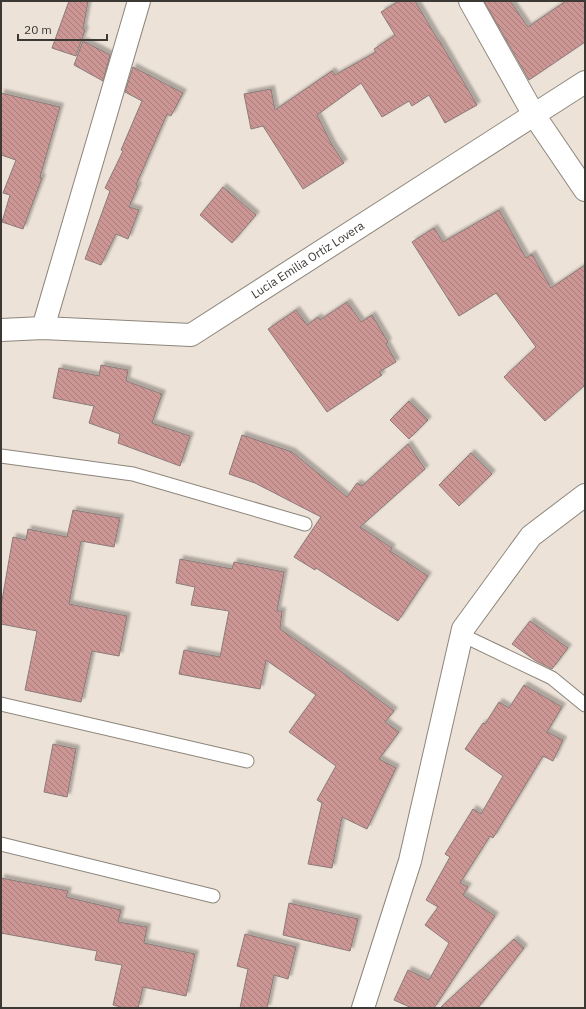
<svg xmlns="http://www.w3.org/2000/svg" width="586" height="1009" viewBox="0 0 586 1009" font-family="'IBM Plex Sans',sans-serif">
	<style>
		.building { fill: url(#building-back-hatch); stroke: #8a7b7a; filter: url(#shadow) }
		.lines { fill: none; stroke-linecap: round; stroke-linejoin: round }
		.service-casing { stroke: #8d857b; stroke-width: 15 }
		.minor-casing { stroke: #8d857b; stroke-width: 24 }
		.service { stroke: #fff; stroke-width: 13 }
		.minor { stroke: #fff; stroke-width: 22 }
		.labels { text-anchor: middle; stroke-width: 3; stroke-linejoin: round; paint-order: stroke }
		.street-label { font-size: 12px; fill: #3c3834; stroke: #ece2d7 }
	</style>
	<defs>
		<pattern id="building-back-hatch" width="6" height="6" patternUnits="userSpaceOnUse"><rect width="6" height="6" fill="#cc9695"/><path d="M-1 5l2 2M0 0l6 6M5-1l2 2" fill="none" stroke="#a77b7a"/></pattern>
		<filter id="shadow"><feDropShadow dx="3.5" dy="-3.5" stdDeviation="1" flood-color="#0004"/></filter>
	</defs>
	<rect width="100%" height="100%" fill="#ece2d7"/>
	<g class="building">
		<path d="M69,1H88L83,29L85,30L76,56L52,48Z"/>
		<path d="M399,1H415L438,40H439L477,105L445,123L429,95L412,106L409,101L382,117L361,83L317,115L332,145L344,163L303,189L263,126L251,129L244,94L271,89L275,110L332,71L335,75L376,52L374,49L395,35L381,12Z"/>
		<path d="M484,1H510L528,27L566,1H585V42L529,80Z"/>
		<path d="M83,41L110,55L103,81L74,65Z"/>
		<path d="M133,67L183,93L171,116L167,114L136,185L138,186L129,207L139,210L128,239L116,234L101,265L85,259L110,191L105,188L123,151L121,150L142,101L125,92Z"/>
		<path d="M1,93L60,107L40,177L42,178L23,229L2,222L10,195L3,193L16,160L1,155Z"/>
		<path d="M223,187L256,215L232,243L200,215Z"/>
		<path d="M499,210L526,258L532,254L551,288L585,265V385L545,421L504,377L536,347L496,293L459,316L412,242L434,228L443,242Z"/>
		<path d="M347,302L361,322L372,315L388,342L386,344L396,362L379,372L382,375L327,412L268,329L296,310L307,325L318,317L320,320Z"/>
		<path d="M101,365L128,370L126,381L162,394L152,423L190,436L180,466L118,443L120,434L89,423L94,406L53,398L59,368L99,376Z"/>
		<path d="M409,401L428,420L409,439L390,420Z"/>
		<path d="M242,435L292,452L347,497L357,483L362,486L408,444L425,469L360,527L392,548L390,551L428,576L398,621L316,568L315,570L294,557L321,517L255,483L229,474Z"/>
		<path d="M471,453L492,474L459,506L439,485Z"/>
		<path d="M73,510L120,518L114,547L81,541L69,604L127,616L119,656L92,651L81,702L25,690L37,631L1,624V606L13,537L26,540L28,529L67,537Z"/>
		<path d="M180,559L232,569L234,562L284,572L277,611H282L280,629L343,673L394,711L385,722L399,732L379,759L396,768L367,829L342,817L332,868L308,864L322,803L317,800L336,766L289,732L316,695L266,660L260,689L179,674L184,650L220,657L229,611L191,605L195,587L176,583Z"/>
		<path d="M530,621L568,648L552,669L536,661L512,644Z"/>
		<path d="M524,685L562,707L547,732L563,740L553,761L543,756L493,838L490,836L460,883L468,887L463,895L495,916L434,1008H412L394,1000L408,970L429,980L449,943L425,925L438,907L426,900L450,857L445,854L473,809L481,814L503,776L465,749L483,723L485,724L499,702L509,708Z"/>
		<path d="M53,744L76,749L67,797L44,792Z"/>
		<path d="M1,878L68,891L66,897L121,910L118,922L147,927L144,943L195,954L186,996L143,987L138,1008H125L113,1005L122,965L95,960L97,951L1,933Z"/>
		<path d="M289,903L358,919L350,951L283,935Z"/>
		<path d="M245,934L296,947L288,979L274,975L267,1008H240L248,969L237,966Z"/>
		<path d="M514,939L524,948L478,1008H440Z"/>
	</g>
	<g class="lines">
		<defs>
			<g id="service">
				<path d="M1,456L133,474L305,524"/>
				<path d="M462,635L552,678L585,705"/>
				<path d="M1,704L247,761"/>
				<path d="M1,844L213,896"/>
			</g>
			<g id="minor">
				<path d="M470,1L534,115L585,190"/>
				<path d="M43,328L139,1"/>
				<path id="s1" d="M1,330L43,328L191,335L585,82"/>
				<path d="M363,1008L410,861L463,629L531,536L585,495"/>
			</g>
		</defs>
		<use href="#service" class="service-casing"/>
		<use href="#minor" class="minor-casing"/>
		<use href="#service" class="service"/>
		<use href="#minor" class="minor"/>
	</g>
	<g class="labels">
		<g class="street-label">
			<text dy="4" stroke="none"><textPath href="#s1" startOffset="329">Lucia Emilia Ortiz Lovera</textPath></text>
		</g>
	</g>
	<rect width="586" height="1009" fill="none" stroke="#3c3834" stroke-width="4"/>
	<path d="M18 34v6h89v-6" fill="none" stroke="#3c3834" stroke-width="2"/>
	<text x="24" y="34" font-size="12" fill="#3c3834" stroke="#ece2d7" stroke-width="3" paint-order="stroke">20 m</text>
</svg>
